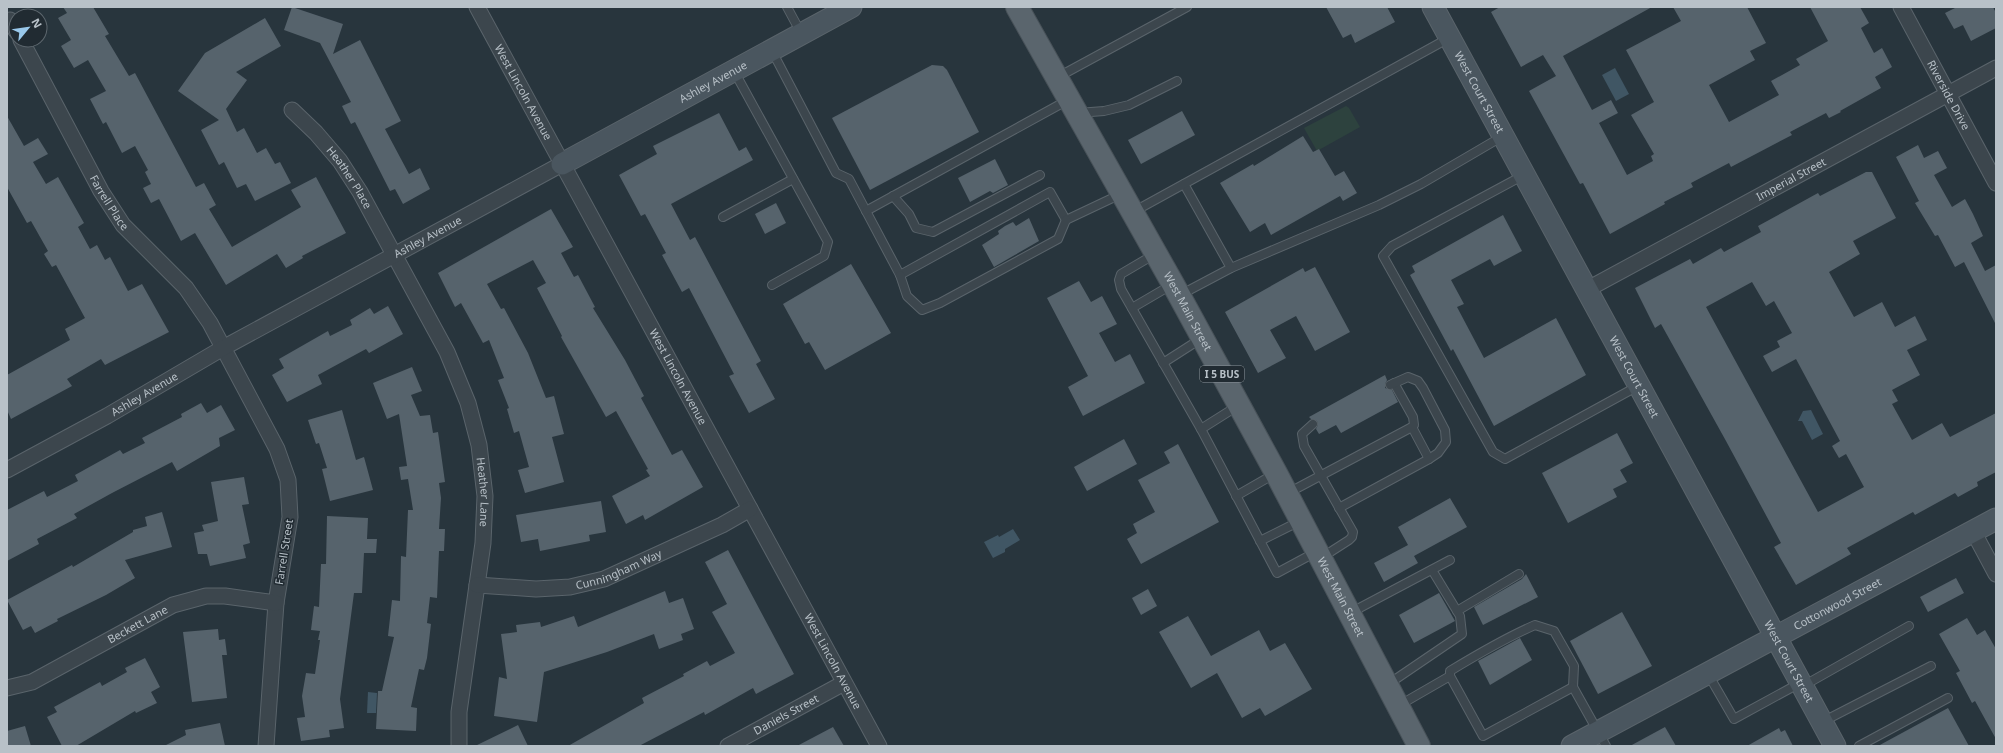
<svg xmlns="http://www.w3.org/2000/svg" width="2003" height="753" viewBox="0 0 2003 753" font-family="'Noto Sans',sans-serif">
	<style>
		.green { fill: #2d423e }
		.water { fill: #405664 }
		.building { fill: #56636c; fill-rule: evenodd }
		.lines { fill: none; stroke-linecap: round; stroke-linejoin: round }
		.lane-casing { stroke: #5a646b; stroke-width: 10 }
		.street-casing { stroke: #5a646b; stroke-width: 17 }
		.secondary-casing { stroke: #5a646b; stroke-width: 23 }
		.primary-casing { stroke: #485259; stroke-width: 24 }
		.lane { stroke: #3c464d; stroke-width: 8 }
		.street { stroke: #3c464d; stroke-width: 15 }
		.secondary { stroke: #4a565f; stroke-width: 21 }
		.primary { stroke: #5a656d; stroke-width: 22 }
		.labels { text-anchor: middle; stroke-width: 3; stroke-linejoin: round; paint-order: stroke }
		.shield { fill: #212b32; stroke: #8b949b; stroke-width: 1 }
		.shield-label { font-size: 10px; font-weight: bold; fill: #b8c1c8 }
		.street-label { font-size: 11px; fill: #b8c1c8; stroke: #212b32 }
	</style>
	<rect width="100%" height="100%" fill="#28353d"/>
	<path class="green" d="M1346,106L1349,108L1360,127L1317,151L1304,128Z"/>
	<g class="water">
		<path d="M1615,68L1629,94L1616,101L1602,75Z"/>
		<path d="M1811,410L1823,434L1812,440L1802,421H1798L1803,411Z"/>
		<path d="M1013,529L1020,540L1005,549V552L993,558L984,542L998,535L999,537Z"/>
		<path d="M368,692L377,693L376,713H367Z"/>
	</g>
	<g class="building">
		<path d="M63,7H93L109,34L105,36L129,76L135,73L196,187L204,183L216,205L209,209L232,247L301,207L291,190L316,177L346,233L302,256L303,258L286,268L277,254L226,285L195,233L181,241L159,199L151,203L143,188L151,184L145,172L148,170L135,146L122,153L106,122L103,124L90,99L106,91L88,60L74,68L61,46L71,40L58,18L67,13Z"/>
		<path d="M292,7L343,24L333,54L360,40L401,121L385,129L409,174L420,168L430,189L403,204L395,189L390,191L355,122L351,124L342,106L351,102L320,43L284,30Z"/>
		<path d="M1326,7H1387L1395,22L1355,43L1351,34L1343,38Z"/>
		<path d="M1500,7H1652L1563,56L1592,110L1611,100L1618,113L1599,123L1627,175L1653,161L1651,156L1654,154L1631,115L1654,102L1626,50L1681,21L1673,7H1747L1766,43L1750,51L1755,60L1709,85L1729,122L1779,95L1771,81L1800,65L1796,59L1828,41L1810,7H1860L1869,23L1861,28L1874,53L1882,48L1892,67L1875,77L1881,88L1840,111L1841,112L1829,118L1826,113L1790,132L1792,135L1731,167L1729,163L1691,183L1693,187L1664,202L1665,204L1610,234L1583,183L1580,184L1529,91L1556,76L1543,55L1521,67L1491,12Z"/>
		<path d="M1957,7H1993L1996,13V28L1971,41L1963,25L1954,29L1945,13Z"/>
		<path d="M265,18L281,46L236,72L247,80L226,109L237,132L244,128L257,153L266,148L275,164L280,162L291,183L255,201L246,184L237,188L224,162L219,165L201,130L219,120L178,91L205,53Z"/>
		<path d="M932,65L943,66L947,70L979,132L870,190L832,118Z"/>
		<path d="M1182,111L1195,135L1141,164L1128,140Z"/>
		<path d="M719,113L739,151L746,147L753,160L671,204L690,240L695,237L761,361L756,364L775,399L749,413L729,376L734,374L689,288L682,292L662,255L666,253L645,214L641,216L619,175L657,154L653,146Z"/>
		<path d="M7,116L24,146L38,138L48,154L33,162L46,184L58,177L84,223L78,227L90,249L97,245L105,260L110,257L128,291L142,284L169,332L105,365L101,359L67,379L72,386L11,419L7,410V375L70,340L65,329L85,318L56,265L52,267L44,254L48,251L31,221L27,223L7,187Z"/>
		<path d="M1303,136L1313,152L1319,149L1335,176L1344,171L1357,193L1343,201L1340,196L1271,235L1265,223L1250,232L1220,183L1253,164L1254,166Z"/>
		<path d="M1918,145L1924,158L1938,151L1947,168L1934,175L1952,207L1965,199L1973,214L1983,236L1971,243L1985,271L1996,265V325L1964,262L1955,267L1938,235L1935,236L1915,203L1919,201L1896,157Z"/>
		<path d="M995,159L1008,185L993,193L990,191L970,202L958,178Z"/>
		<path d="M1866,172H1872L1896,218L1853,241L1860,254L1829,272L1854,317L1882,302L1895,327L1915,316L1927,340L1907,350L1920,375L1892,390L1898,401L1892,404L1912,440L1942,423L1950,437L1996,413V472L1977,482L1978,486L1958,497L1955,493L1915,515L1913,512L1847,548L1851,554L1796,585L1774,547L1781,543L1726,441L1661,324L1655,328L1635,288L1690,259L1693,264L1721,248L1724,252L1761,232L1758,226L1818,193L1820,196ZM1752,282L1766,306L1774,301L1792,333L1777,341L1780,347L1763,356L1772,372L1796,359L1840,441L1832,446L1839,458L1846,454L1864,487L1818,512L1706,307Z"/>
		<path d="M776,203L786,223L765,234L755,214Z"/>
		<path d="M551,209L573,247L561,253L574,277L578,275L595,307L593,308L625,360L644,396L641,398L672,455L682,450L703,487L645,520L643,515L626,524L612,496L650,476L646,470L648,469L616,411L606,417L561,337L562,336L537,288L546,283L533,260L487,284L501,309L504,308L528,353L546,398L554,396L564,434L552,437L564,482L525,493L518,470L529,467L519,431L514,433L507,409L509,408L498,380L504,378L489,340L483,343L461,303L455,307L438,273Z"/>
		<path d="M1503,215L1522,251L1494,266L1490,259L1451,280L1464,304L1457,307L1484,358L1556,318L1586,375L1494,426L1453,349L1451,351L1410,275L1415,272L1412,266Z"/>
		<path d="M1029,218L1039,241L994,267L982,245L999,234L998,231L1005,226L1013,222L1016,226Z"/>
		<path d="M851,264L891,333L825,370L809,342L805,344L783,304Z"/>
		<path d="M1315,267L1350,332L1315,351L1296,316L1270,330L1286,358L1258,373L1225,312L1303,268L1305,272Z"/>
		<path d="M1079,281L1091,302L1102,296L1117,324L1099,333L1115,362L1130,354L1145,383L1083,416L1068,387L1088,376L1047,298Z"/>
		<path d="M388,306L403,334L369,353L366,349L318,375L322,384L287,402L272,375L284,368L279,359L328,331L330,336L352,325L350,320L370,308L374,314Z"/>
		<path d="M412,367L422,391L411,395L420,416L430,415L433,433L438,432L445,482L439,483L441,498L439,529H445L444,551H439L437,598L430,597L427,623L431,624L427,658L424,670L419,669L411,707L417,708L416,731L376,729L378,691H382L394,637L388,636L392,600L400,601L401,556L406,557L408,510H413L408,479L401,480L399,467L407,466L399,414L387,419L373,383Z"/>
		<path d="M1385,375L1387,380L1385,384V388L1392,390L1398,402L1341,433L1336,425L1319,434L1316,429L1318,425L1317,421L1311,419L1309,417Z"/>
		<path d="M201,403L207,413L221,405L235,430L219,438L220,446L177,471L172,462L112,493L74,514L77,518L37,539L39,544L7,561V510L44,491L47,497L78,481L75,475L120,450L123,454L145,443L142,438L182,417L181,414Z"/>
		<path d="M342,410L356,460L364,457L373,490L330,501L322,469L327,468L319,443L316,444L308,420Z"/>
		<path d="M1617,433L1633,463L1620,470L1627,482L1613,489L1617,497L1568,523L1542,473Z"/>
		<path d="M1124,439L1137,464L1087,491L1074,467Z"/>
		<path d="M1178,444L1219,522L1141,564L1127,539L1137,533L1133,524L1155,512L1138,480L1170,463L1164,452Z"/>
		<path d="M244,477L249,504L242,505L250,543L243,545L246,558L210,566L207,554H198L194,533L204,531L202,525L218,521L211,482Z"/>
		<path d="M1450,498L1467,527L1414,556L1418,563L1384,582L1374,563L1408,545L1398,527Z"/>
		<path d="M601,501L606,532L589,535L590,541L540,551L538,539L521,542L516,515Z"/>
		<path d="M162,512L172,547L125,560L135,578L106,595L57,619L58,621L35,633L31,626L23,630L7,600L72,565L73,567L133,532V530L147,526L145,517Z"/>
		<path d="M327,516L368,518L367,539H377L376,553H364L362,593H354L340,699L344,728L329,730L330,737L301,741L297,718L305,717L302,696L306,673L315,674L320,640H318L320,631L311,630L314,606L319,607L321,564H326Z"/>
		<path d="M728,550L794,674L756,694L753,688L705,715L704,712L639,746H568L644,703L642,698L684,676L683,674L707,661L710,666L735,653L712,612L727,604L705,562Z"/>
		<path d="M1526,574L1538,597L1483,625L1474,607L1522,579Z"/>
		<path d="M1956,578L1964,593L1928,612L1920,597Z"/>
		<path d="M1148,589L1157,606L1141,615L1132,598Z"/>
		<path d="M665,591L669,603L683,598L694,629L681,634L683,640L659,649L654,634L607,652L544,672L537,722L494,716L499,677L507,679L501,634L517,632L516,625L540,622L541,627L574,616L578,627Z"/>
		<path d="M1439,593L1455,621L1414,643L1399,615Z"/>
		<path d="M1622,612L1652,666L1598,694L1570,641Z"/>
		<path d="M1188,616L1211,656L1259,630L1270,651L1285,643L1312,689L1265,716L1260,708L1242,718L1217,673L1191,688L1159,632Z"/>
		<path d="M1967,618L1977,635L1985,630L1996,649V739L1975,701L1972,703L1956,673L1960,671L1939,634Z"/>
		<path d="M218,629L219,640L225,639L227,655H222L227,698L192,702L183,632Z"/>
		<path d="M1520,638L1532,660L1490,685L1478,661Z"/>
		<path d="M145,658L160,687L151,692L157,703L136,713L135,711L76,746H62L47,717L57,712L54,707L100,682L102,686L127,672L125,668Z"/>
		<path d="M1948,708L1969,746H1878Z"/>
		<path d="M220,723L225,746H164L186,735L185,730Z"/>
		<path d="M518,725L528,746H475Z"/>
		<path d="M25,726L31,746H7V731Z"/>
		<path d="M833,727L844,746H797Z"/>
		<path d="M1665,727L1676,746H1630Z"/>
		<path d="M1779,728L1781,732L1785,730L1793,746H1747Z"/>
	</g>
	<g class="lines">
		<defs>
			<g id="lane">
				<path d="M787,7L801,33"/>
				<path d="M772,51L836,173L849,179L900,275L1050,192L1066,220L1121,194"/>
				<path d="M734,71L828,242L824,256L772,285"/>
				<path d="M1058,77L1187,7"/>
				<path d="M1078,113L1104,111L1129,105L1177,81"/>
				<path d="M1524,175L1392,246L1383,256L1493,452L1505,459L1638,386"/>
				<path d="M1184,184L1231,268"/>
				<path d="M893,196L909,214L916,228L933,232L1040,175"/>
				<path d="M866,211L1068,100"/>
				<path d="M1133,212L1449,38"/>
				<path d="M723,217L793,179"/>
				<path d="M1155,254L1121,274L1119,280L1121,289L1201,429"/>
				<path d="M900,275L907,296L922,310L940,303L1058,239L1066,220"/>
				<path d="M1180,295L1231,268L1379,205L1421,184L1503,136"/>
				<path d="M1132,308L1173,284"/>
				<path d="M1163,363L1202,338"/>
				<path d="M1239,405L1201,429L1277,573L1316,552"/>
				<path d="M1313,424L1302,434L1304,446L1353,532L1352,537L1349,540L1321,558"/>
				<path d="M1412,427L1429,459"/>
				<path d="M1288,493L1412,427L1414,425L1413,417L1394,383"/>
				<path d="M1236,496L1276,473"/>
				<path d="M1339,508L1429,459L1438,453L1446,442L1445,430L1423,388L1418,381L1408,377L1390,385"/>
				<path d="M1260,541L1300,521"/>
				<path d="M1457,611L1519,574"/>
				<path d="M1350,613L1450,560"/>
				<path d="M1708,674L1734,719L1800,683"/>
				<path d="M1450,676V671C1478,654 1505,638 1535,625L1554,631L1574,666L1573,687"/>
				<path d="M1387,685L1462,634L1460,616L1432,570"/>
				<path d="M1803,686L1909,626"/>
				<path d="M1398,706L1450,676L1483,736L1573,687L1606,746"/>
				<path d="M1822,722L1931,666"/>
				<path d="M1859,746L1948,698"/>
			</g>
			<g id="street">
				<path id="s1" d="M477,7L879,746"/>
				<path id="s2" d="M1901,7L1996,183"/>
				<path d="M10,20L16,31"/>
				<path id="s3" d="M21,40L101,191L123,225L186,288L210,323L277,449L288,480L290,517L276,603L266,746"/>
				<path id="s4" d="M292,110L316,133L340,161L360,192L447,352L468,403L479,445L485,496L483,543L459,712V746"/>
				<path id="s5" d="M1586,290L1996,68"/>
				<path id="s6" d="M7,470L107,416L223,348L562,164"/>
				<path d="M1973,531L1996,574"/>
				<path id="s7" d="M477,585L536,589L570,587L604,579L722,525L750,509"/>
				<path id="s8" d="M7,688L32,682L173,605L206,596H225L276,603"/>
				<path id="s9" d="M728,746L844,683"/>
			</g>
			<g id="secondary">
				<path id="s10" d="M1433,7L1835,746"/>
				<path id="s11" d="M562,164L851,7"/>
				<path id="s12" d="M1572,746L1996,519"/>
			</g>
			<g id="primary">
				<path id="s13" d="M1017,7L1173,284L1276,473L1419,746"/>
			</g>
		</defs>
		<use href="#lane" class="lane-casing"/>
		<use href="#street" class="street-casing"/>
		<use href="#secondary" class="secondary-casing"/>
		<use href="#primary" class="primary-casing"/>
		<use href="#lane" class="lane"/>
		<use href="#street" class="street"/>
		<use href="#secondary" class="secondary"/>
		<use href="#primary" class="primary"/>
	</g>
	<g class="labels">
		<rect class="shield" x="1200" y="366" width="44" height="16" rx="3"/>
		<g class="shield-label">
			<text x="1222" y="378">I 5 BUS</text>
		</g>
		<g class="street-label">
			<text dy="4" stroke="none"><textPath href="#s11" startOffset="172">Ashley Avenue</textPath></text>
			<text dy="4" stroke="none"><textPath href="#s1" startOffset="97">West Lincoln Avenue</textPath></text>
			<text dy="4" stroke="none"><textPath href="#s10" startOffset="97">West Court Street</textPath></text>
			<text dy="4" stroke="none"><textPath href="#s2" startOffset="100">Riverside Drive</textPath></text>
			<text dy="4" stroke="none"><textPath href="#s4" startOffset="89">Heather Place</textPath></text>
			<text dy="4" stroke="none"><textPath href="#s5" startOffset="233">Imperial Street</textPath></text>
			<text dy="4" stroke="none"><textPath href="#s3" startOffset="185">Farrell Place</textPath></text>
			<text dy="4" stroke="none"><textPath href="#s6" startOffset="481">Ashley Avenue</textPath></text>
			<text dy="4" stroke="none"><textPath href="#s13" startOffset="349">West Main Street</textPath></text>
			<text dy="4" stroke="none"><textPath href="#s1" startOffset="421">West Lincoln Avenue</textPath></text>
			<text dy="4" stroke="none"><textPath href="#s10" startOffset="421">West Court Street</textPath></text>
			<text dy="4" stroke="none"><textPath href="#s6" startOffset="157">Ashley Avenue</textPath></text>
			<text dy="4" stroke="none"><textPath href="#s4" startOffset="435">Heather Lane</textPath></text>
			<text transform="translate(284 552) rotate(-81)" y="4">Farrell Street</text>
			<text dy="4" stroke="none"><textPath href="#s7" startOffset="145">Cunningham Way</textPath></text>
			<text dy="4" stroke="none"><textPath href="#s13" startOffset="673">West Main Street</textPath></text>
			<text dy="4" stroke="none"><textPath href="#s12" startOffset="301">Cottonwood Street</textPath></text>
			<text dy="4" stroke="none"><textPath href="#s8" startOffset="146">Beckett Lane</textPath></text>
			<text dy="4" stroke="none"><textPath href="#s1" startOffset="745">West Lincoln Avenue</textPath></text>
			<text dy="4" stroke="none"><textPath href="#s10" startOffset="745">West Court Street</textPath></text>
			<text dy="4" stroke="none"><textPath href="#s9" startOffset="66">Daniels Street</textPath></text>
		</g>
	</g>
	<rect width="2003" height="753" fill="none" stroke="#b8c1c8" stroke-width="16"/>
	<g transform="translate(28 28) rotate(61)"><circle r="19" fill="#212b32" stroke="#5d676e"/>
	<path d="M0-3L7 15L0 10L-7 15Z" fill="#99c8eb"/>
	<text y="-6" font-size="11" font-weight="bold" text-anchor="middle" fill="#b8c1c8">N</text>
	</g>
</svg>
